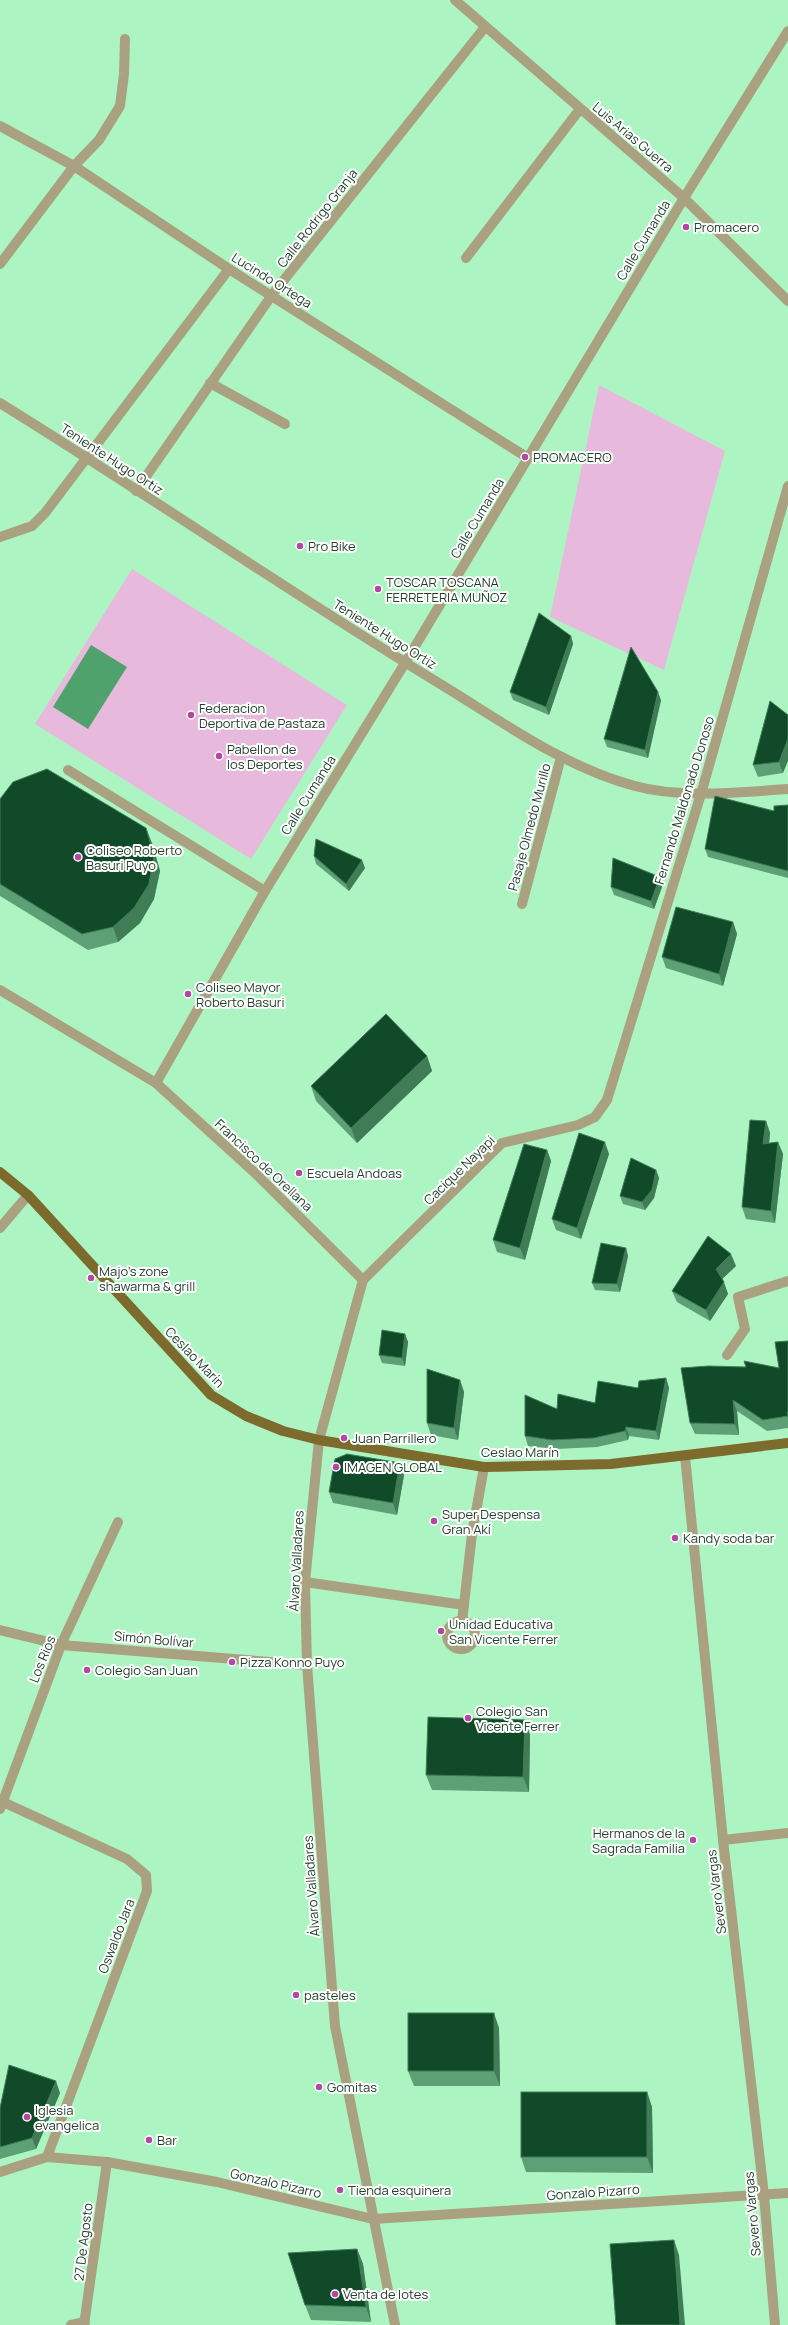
<svg xmlns="http://www.w3.org/2000/svg" width="788" height="2325" viewBox="0 0 788 2325" font-family="Manrope,sans-serif">
	<style>
		.green { fill: #e7badd }
		.water { fill: #50a26d }
		.lines { fill: none; stroke-linecap: round; stroke-linejoin: round }
		.minor { stroke: #aaa181; stroke-width: 10 }
		.major { stroke: #7c6b2c; stroke-width: 10 }
		.wall { fill: #5ea076 }
		.shaded-wall { fill: #407d57 }
		.building { fill: #114a29; stroke: #407d57 }
		.poi-dot { fill: #b446a4; stroke: #fff; stroke-width: 1.5 }
		.labels { text-anchor: middle; stroke-width: 4; stroke-linejoin: round; paint-order: stroke }
		.street-label { font-size: 13px; fill: #22402c; stroke: #fff }
		.poi-label { font-size: 13px; fill: #22402c; stroke: #fff; text-anchor: start }
	</style>
	<rect width="100%" height="100%" fill="#acf5c2"/>
	<g class="green">
		<path d="M599,385L725,451L664,670L550,617Z"/>
		<path d="M132,569L347,705L251,859L35,724Z"/>
	</g>
	<path class="water" d="M91,645L127,667L88,729L53,707Z"/>
	<g class="lines">
		<g class="minor">
			<path d="M455,0L684,198L788,301"/>
			<path d="M0,126L74,166L229,269L528,458"/>
			<path d="M466,258L580,109"/>
			<path d="M0,264L74,166L99,140L120,106L124,74L125,39"/>
			<path d="M210,383L285,424"/>
			<path d="M0,403C147,494 289,592 437,682C500,720 563,767 635,786C682,799 740,792 788,789"/>
			<path d="M136,491L272,295L485,27"/>
			<path d="M0,537L32,526L45,513L229,269"/>
			<path d="M68,770L265,891"/>
			<path d="M522,904L561,757"/>
			<path d="M0,990L156,1083L253,1171L363,1280"/>
			<path d="M156,1083L265,891L405,663L684,198L788,31"/>
			<path d="M0,1228L28,1195"/>
			<path d="M363,1280L319,1440L305,1582L307,1665L335,2026L395,2325"/>
			<path d="M363,1280L502,1143L578,1125L595,1117L607,1100L701,794L788,486"/>
			<path d="M727,1355L745,1329L738,1297L788,1281"/>
			<path d="M685,1456L723,1840L764,2195L775,2325"/>
			<path d="M305,1582L464,1605"/>
			<circle cx="461" cy="1635" r="14"/>
			<path d="M462,1622L472,1534L484,1467"/>
			<path d="M0,1630L61,1645L307,1665"/>
			<path d="M3,1802L127,1859L146,1875L147,1891L47,2157"/>
			<path d="M0,1809L61,1645L118,1522"/>
			<path d="M723,1840L788,1833"/>
			<path d="M0,2172L47,2157L107,2162L217,2182L373,2219L788,2193"/>
			<path d="M71,2325L85,2322"/>
			<path d="M84,2325L107,2162"/>
		</g>
		<path class="major" d="M0,1172L28,1195L211,1395L246,1416L283,1431L319,1440L484,1467L611,1464L788,1443"/>
	</g>
	<g class="wall">
		<path d="M571,636L573,644L549,715L513,700L510,692Z"/>
		<path d="M661,700L648,758L607,747L604,739Z"/>
		<path d="M770,701L783,773L758,777L753,765Z"/>
		<path d="M0,799L152,843L160,871L154,899L140,923L118,942L88,950L0,896Z"/>
		<path d="M788,805V878L708,857L705,849L774,811Z"/>
		<path d="M314,856L365,868L349,891L316,864Z"/>
		<path d="M660,877L663,884L654,909L614,895L611,887Z"/>
		<path d="M733,922L737,934L723,986L666,968L662,957Z"/>
		<path d="M427,1056L432,1071L357,1143L316,1101L311,1086Z"/>
		<path d="M766,1121L770,1133L769,1143L778,1142L783,1154L775,1223L746,1219L742,1207Z"/>
		<path d="M547,1150L551,1161L525,1260L497,1252L493,1240Z"/>
		<path d="M609,1154L581,1239L556,1230L552,1219Z"/>
		<path d="M656,1170L659,1178L654,1198L645,1210L623,1204L620,1196Z"/>
		<path d="M626,1248L628,1256L620,1292L595,1290L592,1283Z"/>
		<path d="M736,1266L722,1279L728,1294L710,1321L677,1302L672,1291Z"/>
		<path d="M405,1334L408,1342L405,1366L382,1363L379,1355Z"/>
		<path d="M788,1341V1428L767,1431L737,1411L739,1435L695,1434L690,1423L779,1368Z"/>
		<path d="M666,1378L669,1388L659,1440L629,1436L628,1440L597,1447L556,1449L528,1446L525,1436L557,1409L595,1403Z"/>
		<path d="M460,1380L464,1392L458,1440L431,1435L427,1423Z"/>
		<path d="M400,1463L404,1475L397,1515L333,1503L329,1492Z"/>
		<path d="M525,1720L530,1735L529,1792L432,1790L426,1775Z"/>
		<path d="M499,2028L500,2086H414L408,2071Z"/>
		<path d="M647,2092L652,2107L653,2173L526,2172L521,2157Z"/>
		<path d="M60,2093L36,2149L0,2159V2108Z"/>
		<path d="M357,2249L363,2264L371,2322L311,2320L305,2305Z"/>
	</g>
	<g class="shaded-wall">
		<path d="M571,636L573,644L549,715L546,707Z"/>
		<path d="M658,692L661,700L648,758L645,750Z"/>
		<path d="M788,739V761L783,773L779,762Z"/>
		<path d="M146,828L152,843L160,871L154,899L140,923L118,942L113,927Z"/>
		<path d="M362,860L365,868L349,891L346,884Z"/>
		<path d="M660,877L663,884L654,909L651,901Z"/>
		<path d="M733,922L737,934L723,986L719,974Z"/>
		<path d="M427,1056L432,1071L357,1143L351,1128Z"/>
		<path d="M766,1121L770,1133L768,1155L763,1144Z"/>
		<path d="M605,1142L609,1154L581,1239L577,1228Z"/>
		<path d="M778,1142L783,1154L775,1223L771,1211Z"/>
		<path d="M547,1150L551,1161L525,1260L520,1248Z"/>
		<path d="M656,1170L659,1178L654,1198L645,1210L642,1202Z"/>
		<path d="M626,1248L628,1256L620,1292L617,1284Z"/>
		<path d="M731,1254L736,1266L720,1281L716,1269Z"/>
		<path d="M724,1282L728,1294L710,1321L706,1310Z"/>
		<path d="M405,1334L408,1342L405,1366L402,1358Z"/>
		<path d="M666,1378L669,1388L659,1440L656,1431Z"/>
		<path d="M460,1380L464,1392L458,1440L454,1428Z"/>
		<path d="M733,1400L737,1411L739,1435L735,1424Z"/>
		<path d="M626,1427L629,1436L628,1440L625,1431Z"/>
		<path d="M400,1463L404,1475L397,1515L393,1503Z"/>
		<path d="M525,1720L530,1735L529,1792L523,1777Z"/>
		<path d="M494,2013L499,2028L500,2086L494,2071Z"/>
		<path d="M56,2081L60,2093L36,2149L32,2138Z"/>
		<path d="M647,2092L652,2107L653,2173L647,2157Z"/>
		<path d="M674,2240L679,2255L685,2325H680Z"/>
		<path d="M357,2249L363,2264L371,2322L366,2307Z"/>
	</g>
	<g class="building">
		<path d="M539,613L571,636L546,707L510,692Z"/>
		<path d="M631,647L658,692L645,750L604,739Z"/>
		<path d="M770,701L788,715V739L779,762L753,765Z"/>
		<path d="M47,769L146,828L154,856L149,884L134,908L113,927L82,934L0,884V799L13,782Z"/>
		<path d="M715,796L774,811V806L788,805V871L705,849Z"/>
		<path d="M316,839L362,860L346,884L314,856Z"/>
		<path d="M613,858L660,877L651,901L611,887Z"/>
		<path d="M676,907L733,922L719,974L662,957Z"/>
		<path d="M386,1014L427,1056L351,1128L311,1086Z"/>
		<path d="M750,1120L766,1121L763,1144L778,1142L771,1211L742,1207Z"/>
		<path d="M579,1133L605,1142L577,1228L552,1219Z"/>
		<path d="M524,1144L547,1150L520,1248L493,1240Z"/>
		<path d="M631,1158L656,1170L652,1190L642,1202L620,1196Z"/>
		<path d="M708,1236L731,1254L716,1269L724,1282L706,1310L672,1291Z"/>
		<path d="M601,1243L626,1248L617,1284L592,1283Z"/>
		<path d="M382,1330L405,1334L402,1358L379,1355Z"/>
		<path d="M788,1341V1412H787L788,1416L763,1420L733,1400L735,1424L690,1423L681,1368L709,1366L746,1367L744,1361L779,1368L775,1342Z"/>
		<path d="M427,1369L460,1380L454,1428L427,1423Z"/>
		<path d="M666,1378L656,1431L626,1427L625,1431L594,1438L552,1440L525,1436V1395L557,1409L558,1394L595,1403L598,1381L638,1388L639,1381Z"/>
		<path d="M347,1454L400,1463L393,1503L329,1492L335,1459Z"/>
		<path d="M428,1717L525,1720L523,1777L426,1775Z"/>
		<rect x="408" y="2013" width="86" height="58"/>
		<path d="M9,2065L56,2081L32,2138L0,2147V2108Z"/>
		<rect x="521" y="2092" width="126" height="65"/>
		<path d="M674,2240L680,2325H616L610,2244Z"/>
		<path d="M357,2249L366,2307L305,2305L288,2253Z"/>
	</g>
	<g class="poi-dot">
		<circle cx="686" cy="227" r="4"/>
		<circle cx="525" cy="457" r="4"/>
		<circle cx="300" cy="546" r="4"/>
		<circle cx="378" cy="589" r="4"/>
		<circle cx="191" cy="715" r="4"/>
		<circle cx="219" cy="756" r="4"/>
		<circle cx="78" cy="857" r="4"/>
		<circle cx="188" cy="994" r="4"/>
		<circle cx="299" cy="1173" r="4"/>
		<circle cx="91" cy="1278" r="4"/>
		<circle cx="344" cy="1438" r="4"/>
		<circle cx="336" cy="1467" r="4"/>
		<circle cx="434" cy="1521" r="4"/>
		<circle cx="675" cy="1538" r="4"/>
		<circle cx="441" cy="1631" r="4"/>
		<circle cx="232" cy="1662" r="4"/>
		<circle cx="87" cy="1670" r="4"/>
		<circle cx="468" cy="1718" r="4"/>
		<circle cx="693" cy="1840" r="4"/>
		<circle cx="296" cy="1995" r="4"/>
		<circle cx="319" cy="2087" r="4"/>
		<circle cx="27" cy="2117" r="4"/>
		<circle cx="149" cy="2140" r="4"/>
		<circle cx="340" cy="2190" r="4"/>
		<circle cx="335" cy="2294" r="4"/>
	</g>
	<g class="labels">
		<g class="street-label">
			<text transform="translate(633 137) rotate(40)" y="5">Luis Arias Guerra</text>
			<text transform="translate(317 218) rotate(-52)" y="5">Calle Rodrigo Granja</text>
			<text transform="translate(643 240) rotate(-59)" y="5">Calle Cumanda</text>
			<text transform="translate(272 280) rotate(32)" y="5">Lucindo Ortega</text>
			<text transform="translate(112 459) rotate(33)" y="5">Teniente Hugo Ortiz</text>
			<text transform="translate(477 518) rotate(-59)" y="5">Calle Cumanda</text>
			<text transform="translate(385 634) rotate(32)" y="5">Teniente Hugo Ortiz</text>
			<text transform="translate(308 795) rotate(-58)" y="5">Calle Cumanda</text>
			<text transform="translate(684 800) rotate(-73)" y="5">Fernando Maldonado Donoso</text>
			<text transform="translate(529 827) rotate(-75)" y="5">Pasaje Olmedo Murillo</text>
			<text transform="translate(264 1165) rotate(43)" y="5">Francisco de Orellana</text>
			<text transform="translate(459 1170) rotate(-44)" y="5">Cacique Nayapi</text>
			<text transform="translate(195 1357) rotate(46)" y="5">Ceslao Marín</text>
			<text x="520" y="1457">Ceslao Marín</text>
			<text transform="translate(296 1561) rotate(-87)" y="5">Álvaro Valladares</text>
			<text transform="translate(154 1639) rotate(5)" y="5">Simón Bolívar</text>
			<text transform="translate(42 1659) rotate(-68)" y="5">Los Rios</text>
			<text transform="translate(311 1886) rotate(-94)" y="5">Álvaro Valladares</text>
			<text transform="translate(716 1892) rotate(-97)" y="5">Severo Vargas</text>
			<text transform="translate(116 1936) rotate(-69)" y="5">Oswaldo Jara</text>
			<text transform="translate(276 2183) rotate(13)" y="5">Gonzalo Pizarro</text>
			<text transform="translate(593 2192) rotate(-4)" y="5">Gonzalo Pizarro</text>
			<text transform="translate(752 2214) rotate(-95)" y="5">Severo Vargas</text>
			<text transform="translate(83 2242) rotate(-83)" y="5">27 De Agosto</text>
		</g>
		<g class="poi-label">
			<text x="694" y="232">Promacero</text>
			<text x="533" y="462">PROMACERO</text>
			<text x="308" y="551">Pro Bike</text>
			<text x="386" y="587">TOSCAR TOSCANA<tspan x="386" dy="15">FERRETERIA MUÑOZ</tspan></text>
			<text x="199" y="713">Federacion<tspan x="199" dy="15">Deportiva de Pastaza</tspan></text>
			<text x="227" y="754">Pabellon de<tspan x="227" dy="15">los Deportes</tspan></text>
			<text x="86" y="855">Coliseo Roberto<tspan x="86" dy="15">Basuri Puyo</tspan></text>
			<text x="196" y="992">Coliseo Mayor<tspan x="196" dy="15">Roberto Basuri</tspan></text>
			<text x="307" y="1178">Escuela Andoas</text>
			<text x="99" y="1276">Majo's zone<tspan x="99" dy="15">shawarma &amp; grill</tspan></text>
			<text x="352" y="1443">Juan Parrillero</text>
			<text x="344" y="1472">IMAGEN GLOBAL</text>
			<text x="442" y="1519">Super Despensa<tspan x="442" dy="15">Gran Akí</tspan></text>
			<text x="683" y="1543">Kandy soda bar</text>
			<text x="449" y="1629">Unidad Educativa<tspan x="449" dy="15">San Vicente Ferrer</tspan></text>
			<text x="240" y="1667">Pizza Konno Puyo</text>
			<text x="95" y="1675">Colegio San Juan</text>
			<text x="476" y="1716">Colegio San<tspan x="476" dy="15">Vicente Ferrer</tspan></text>
			<text x="685" y="1838" text-anchor="end">Hermanos de la<tspan x="685" dy="15">Sagrada Familia</tspan></text>
			<text x="304" y="2000">pasteles</text>
			<text x="327" y="2092">Gomitas</text>
			<text x="35" y="2115">Iglesia<tspan x="35" dy="15">evangelica</tspan></text>
			<text x="157" y="2145">Bar</text>
			<text x="348" y="2195">Tienda esquinera</text>
			<text x="343" y="2299">Venta de lotes</text>
		</g>
	</g>
</svg>
